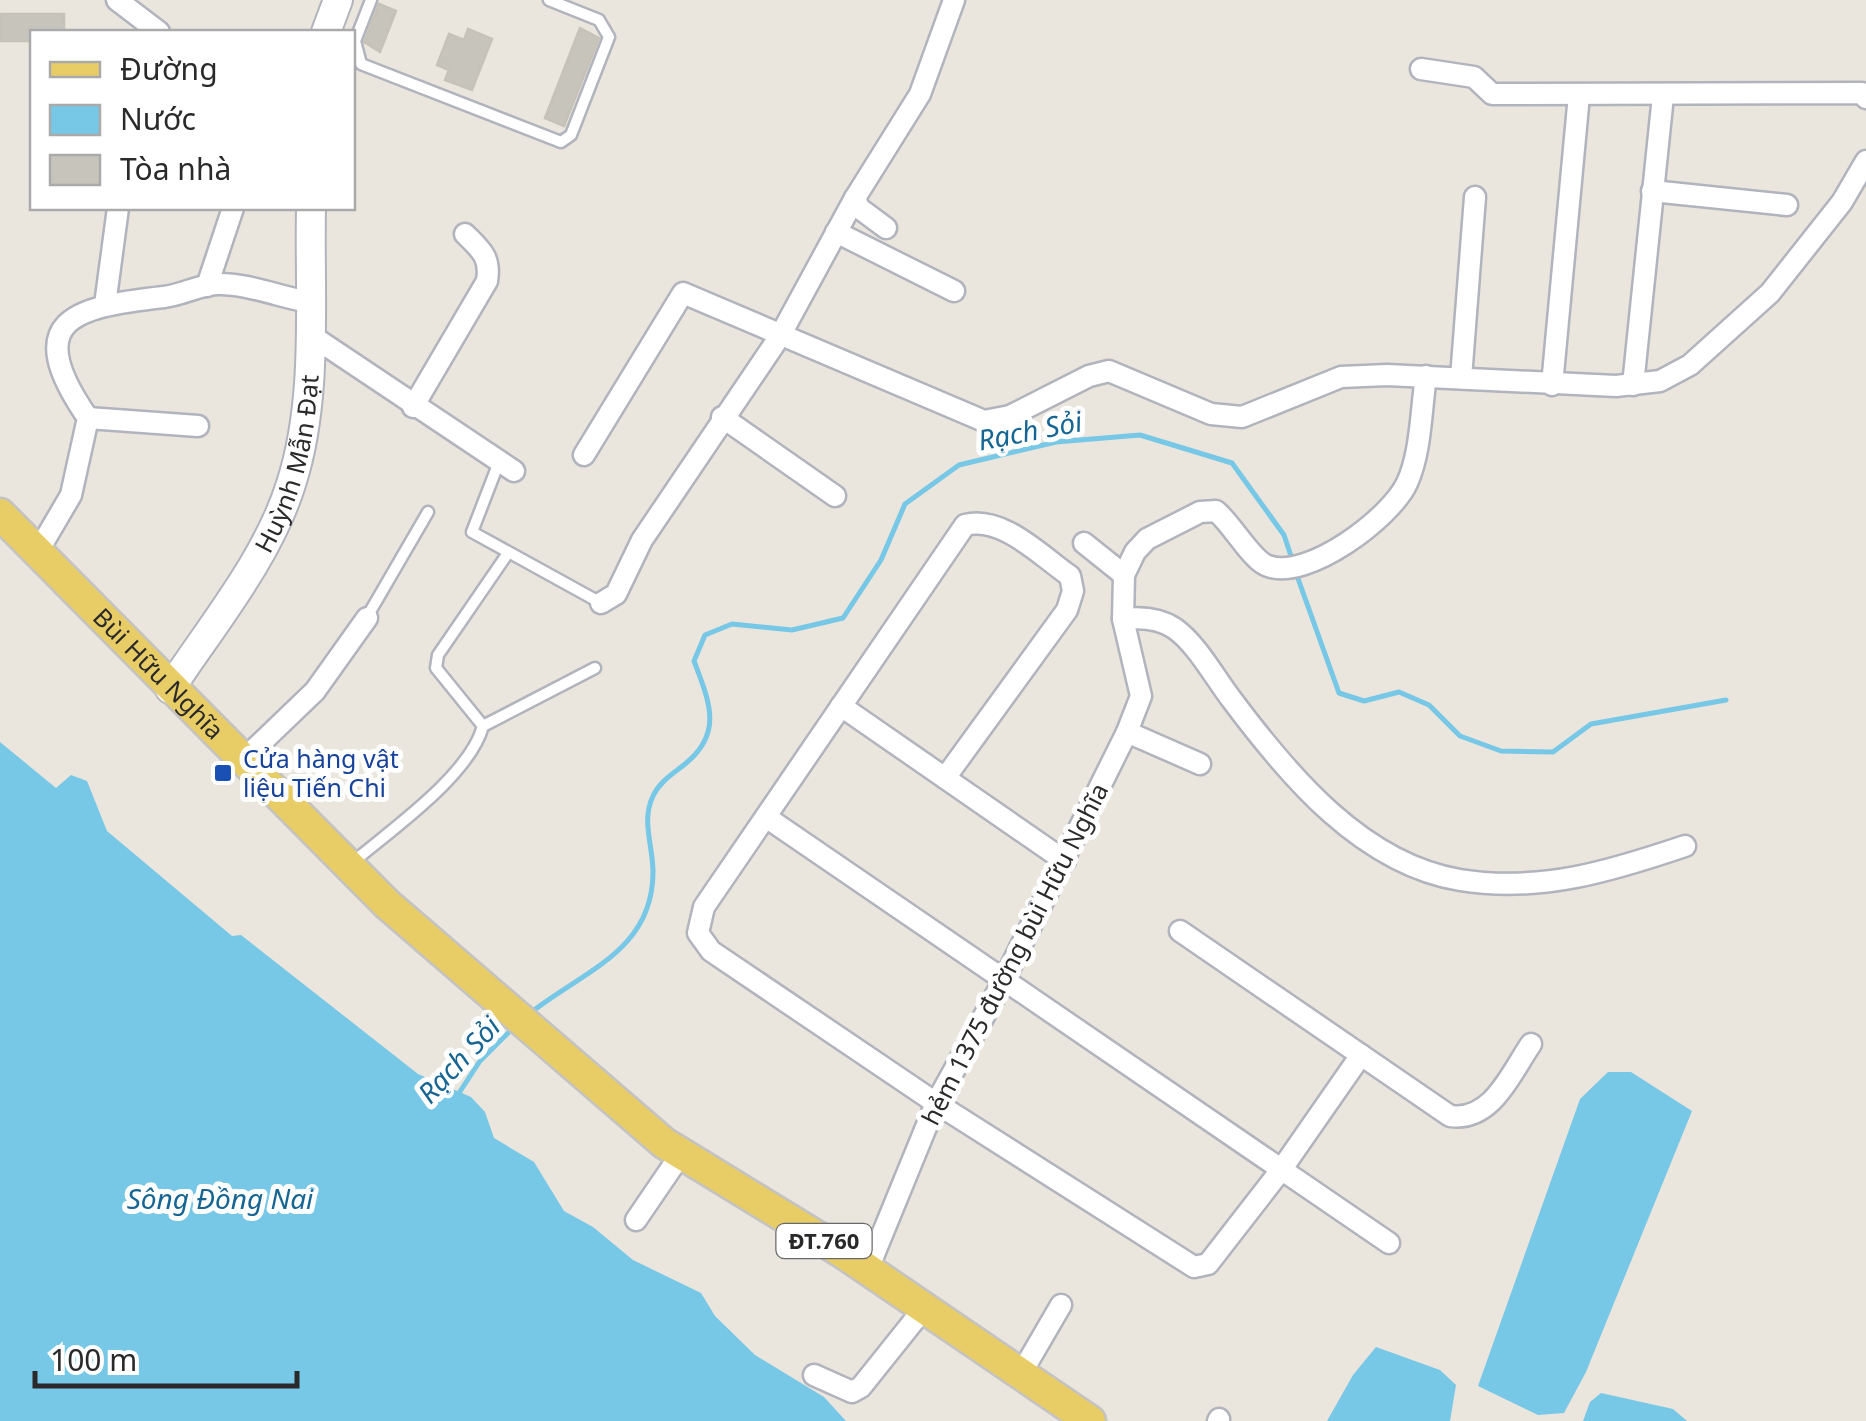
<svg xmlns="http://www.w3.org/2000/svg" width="1866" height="1421" viewBox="0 0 1866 1421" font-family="'Noto Sans',sans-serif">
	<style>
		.water { fill: #77c7e7 }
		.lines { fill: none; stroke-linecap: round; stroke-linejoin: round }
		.stream { stroke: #77c7e7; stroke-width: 5 }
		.building { fill: #c7c4bc; stroke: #c7c2b7; stroke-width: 2.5 }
		.lane-casing { stroke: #b1b3bd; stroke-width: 15 }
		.street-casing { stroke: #b1b3bd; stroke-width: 25 }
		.secondary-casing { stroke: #b1b3bd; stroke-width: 32 }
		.primary-casing { stroke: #c3c3c3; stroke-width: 35 }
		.lane { stroke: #fff; stroke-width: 10 }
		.street { stroke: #fff; stroke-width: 20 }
		.secondary { stroke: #fff; stroke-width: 28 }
		.primary { stroke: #e8cc66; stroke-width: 30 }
		.transit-dot { fill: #1a4fb4; stroke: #fff; stroke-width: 4 }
		.labels { text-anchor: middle; stroke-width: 10; stroke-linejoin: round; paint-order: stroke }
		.shield { fill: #fff; stroke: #6a6a6a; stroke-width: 2.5 }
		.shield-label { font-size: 22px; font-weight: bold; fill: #2a2a2a }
		.street-label { font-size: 25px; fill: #2a2a2a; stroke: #fff }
		.transit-label { font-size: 25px; fill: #164399; stroke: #fff; text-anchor: start }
		.water-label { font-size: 28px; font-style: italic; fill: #166593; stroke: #fff }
	</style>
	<rect width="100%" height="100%" fill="#ebe6dd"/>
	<g class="water">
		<path d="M0,742L56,788L71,775L87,781L107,831L232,936L241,935L418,1074L471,1097L485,1112L494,1138L534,1162L564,1211L593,1227L633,1260L701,1293L715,1316L755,1355L824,1397L846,1421H0Z"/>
		<path d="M1608,1072H1631L1692,1111L1586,1372L1564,1413L1538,1415L1478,1386L1580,1099Z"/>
		<path d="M1376,1347L1440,1370L1456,1385L1450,1421H1327L1353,1375Z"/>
		<path d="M1601,1393L1673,1409L1687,1421H1583L1590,1402Z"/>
	</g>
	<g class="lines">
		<g class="stream">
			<path d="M1296,573L1339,693L1364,701L1399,692L1429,705L1460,736L1501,751L1553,752L1591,724L1726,700"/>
			<path d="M529,1014C583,971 653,951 653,872C653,845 641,821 653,796C660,781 673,774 685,764C724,733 709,701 694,661L705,635L732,624L792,630L843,618L881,560L905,504L959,465L1056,442L1140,435L1232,463L1284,535L1293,562"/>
			<path d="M457,1096L480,1061L513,1028"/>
		</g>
	</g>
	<g class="building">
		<path d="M379,4L396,11L380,52L364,42Z"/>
		<path d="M0,14H64V32H32V41H0Z"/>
		<path d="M580,28L599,38L564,126L545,118Z"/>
		<path d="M468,29L492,39L472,90L445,80L449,70L437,65L449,34L464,40Z"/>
	</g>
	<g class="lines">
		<defs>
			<g id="lane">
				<path d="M371,0L355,41L361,64L561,142L571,135L609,37L599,20L549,0"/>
				<path d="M499,462L472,532L601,603"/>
				<path d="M367,617L428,512"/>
				<path d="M483,726L595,668"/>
				<path d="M353,862C391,830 470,775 483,726L436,668L438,655L508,553"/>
			</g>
			<g id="street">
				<path d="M117,0L159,32"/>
				<path d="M1421,69L1474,77L1492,94L1862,93L1866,98"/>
				<path d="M1652,191L1787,205"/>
				<path d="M855,198L859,208L886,228"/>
				<path d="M836,232L954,291"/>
				<path d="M207,286L233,208"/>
				<path d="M105,305L118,208"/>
				<path d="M309,334L514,471"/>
				<path d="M1461,378L1475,197"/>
				<path d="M1552,385L1579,95"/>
				<path d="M1633,385L1663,96"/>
				<path d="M413,407L487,281C491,257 481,250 465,234"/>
				<path d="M722,417L835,496"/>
				<path d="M88,418L198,426"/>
				<path d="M584,455L683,293L984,421L1010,416L1089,376L1109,371L1211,414L1242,417L1341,377L1387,375L1616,386L1660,381L1690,365L1770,293L1842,202L1866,161"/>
				<path d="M1084,543L1124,575"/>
				<path d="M37,553L71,495L88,418C20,320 73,307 164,297C182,295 199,285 217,284C246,283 280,297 309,302"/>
				<path d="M601,603L616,594L642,540L780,336L855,198L920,94L954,0"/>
				<path d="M1123,619C1140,617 1159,618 1174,628C1197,644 1215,678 1232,700C1288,775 1362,864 1460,880C1540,893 1611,871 1685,846"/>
				<path d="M841,706L1065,861"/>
				<path d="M1127,732L1200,764"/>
				<path d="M241,762L315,691L367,618"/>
				<path d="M945,778L1067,610L1073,591L1070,576C1041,556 1002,515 965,525L704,907L698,933L711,951L936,1103L1194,1267L1208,1264L1281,1170L1361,1055"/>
				<path d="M766,817L1389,1243"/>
				<path d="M1180,931L1450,1116C1492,1122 1511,1073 1531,1044"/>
				<path d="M636,1220L681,1154"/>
				<path d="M868,1269L936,1103L1004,980L1127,732L1141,696L1123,619L1124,575L1135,552L1147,539L1200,512L1216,511C1232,524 1252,561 1268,566C1307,581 1391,518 1407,483C1421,453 1421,410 1426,376"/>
				<path d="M1022,1372L1061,1305"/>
				<path d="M814,1375L852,1392L861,1387L925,1307"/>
				<path d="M1218,1421L1219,1419"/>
			</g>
			<g id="secondary">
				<path d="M326,32L338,0"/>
				<path id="s1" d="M170,689C212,625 268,558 291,484C319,398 309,297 311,208"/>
			</g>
			<g id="primary">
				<path id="s2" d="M0,514L387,904L664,1143L842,1252L1090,1421"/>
			</g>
		</defs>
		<use href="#lane" class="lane-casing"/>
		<use href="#street" class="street-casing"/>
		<use href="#secondary" class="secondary-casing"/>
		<use href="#primary" class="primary-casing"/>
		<use href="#lane" class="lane"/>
		<use href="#street" class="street"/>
		<use href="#secondary" class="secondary"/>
		<use href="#primary" class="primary"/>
	</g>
	<rect class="transit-dot" x="213" y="763" width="20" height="20" rx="5"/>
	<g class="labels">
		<rect class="shield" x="776.5" y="1224" width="95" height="34" rx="8"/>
		<g class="shield-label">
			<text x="824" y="1249">ĐT.760</text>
		</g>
		<g class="street-label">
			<text dy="9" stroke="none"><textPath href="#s1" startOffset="258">Huỳnh Mẫn Đạt</textPath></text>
			<text dy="9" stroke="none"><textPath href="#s2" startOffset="225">Bùi Hữu Nghĩa</textPath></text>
			<text transform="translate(1015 954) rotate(-63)" y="9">hẻm 1375 đường bùi Hữu Nghĩa</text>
		</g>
		<g class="transit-label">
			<text x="243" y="768">Cửa hàng vật<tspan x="243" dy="29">liệu Tiến Chi</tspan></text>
		</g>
		<g class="water-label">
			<text transform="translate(1030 431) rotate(-11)" y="10">Rạch Sỏi</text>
			<text transform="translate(459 1060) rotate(-47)" y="10">Rạch Sỏi</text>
			<text x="220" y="1209">Sông Đồng Nai</text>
		</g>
	</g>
	<rect x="30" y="30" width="325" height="180" fill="#ffffff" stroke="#aaaaaa" stroke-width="2.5"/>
	<rect x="50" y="62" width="50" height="15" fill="#e8cc66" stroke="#aaaaaa" stroke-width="2.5"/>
	<text x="120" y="80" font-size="30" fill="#2a2a2a">Đường</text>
	<rect x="50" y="105" width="50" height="30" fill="#77c7e7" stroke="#aaaaaa" stroke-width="2.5"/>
	<text x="120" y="130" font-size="30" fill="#2a2a2a">Nước</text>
	<rect x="50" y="155" width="50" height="30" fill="#c7c4bc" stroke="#aaaaaa" stroke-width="2.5"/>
	<text x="120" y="180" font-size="30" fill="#2a2a2a">Tòa nhà</text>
	<path d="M35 1371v15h262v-15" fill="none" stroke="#2a2a2a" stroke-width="5"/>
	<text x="50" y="1371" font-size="30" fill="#2a2a2a" stroke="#ffffff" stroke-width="8" paint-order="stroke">100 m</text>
</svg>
